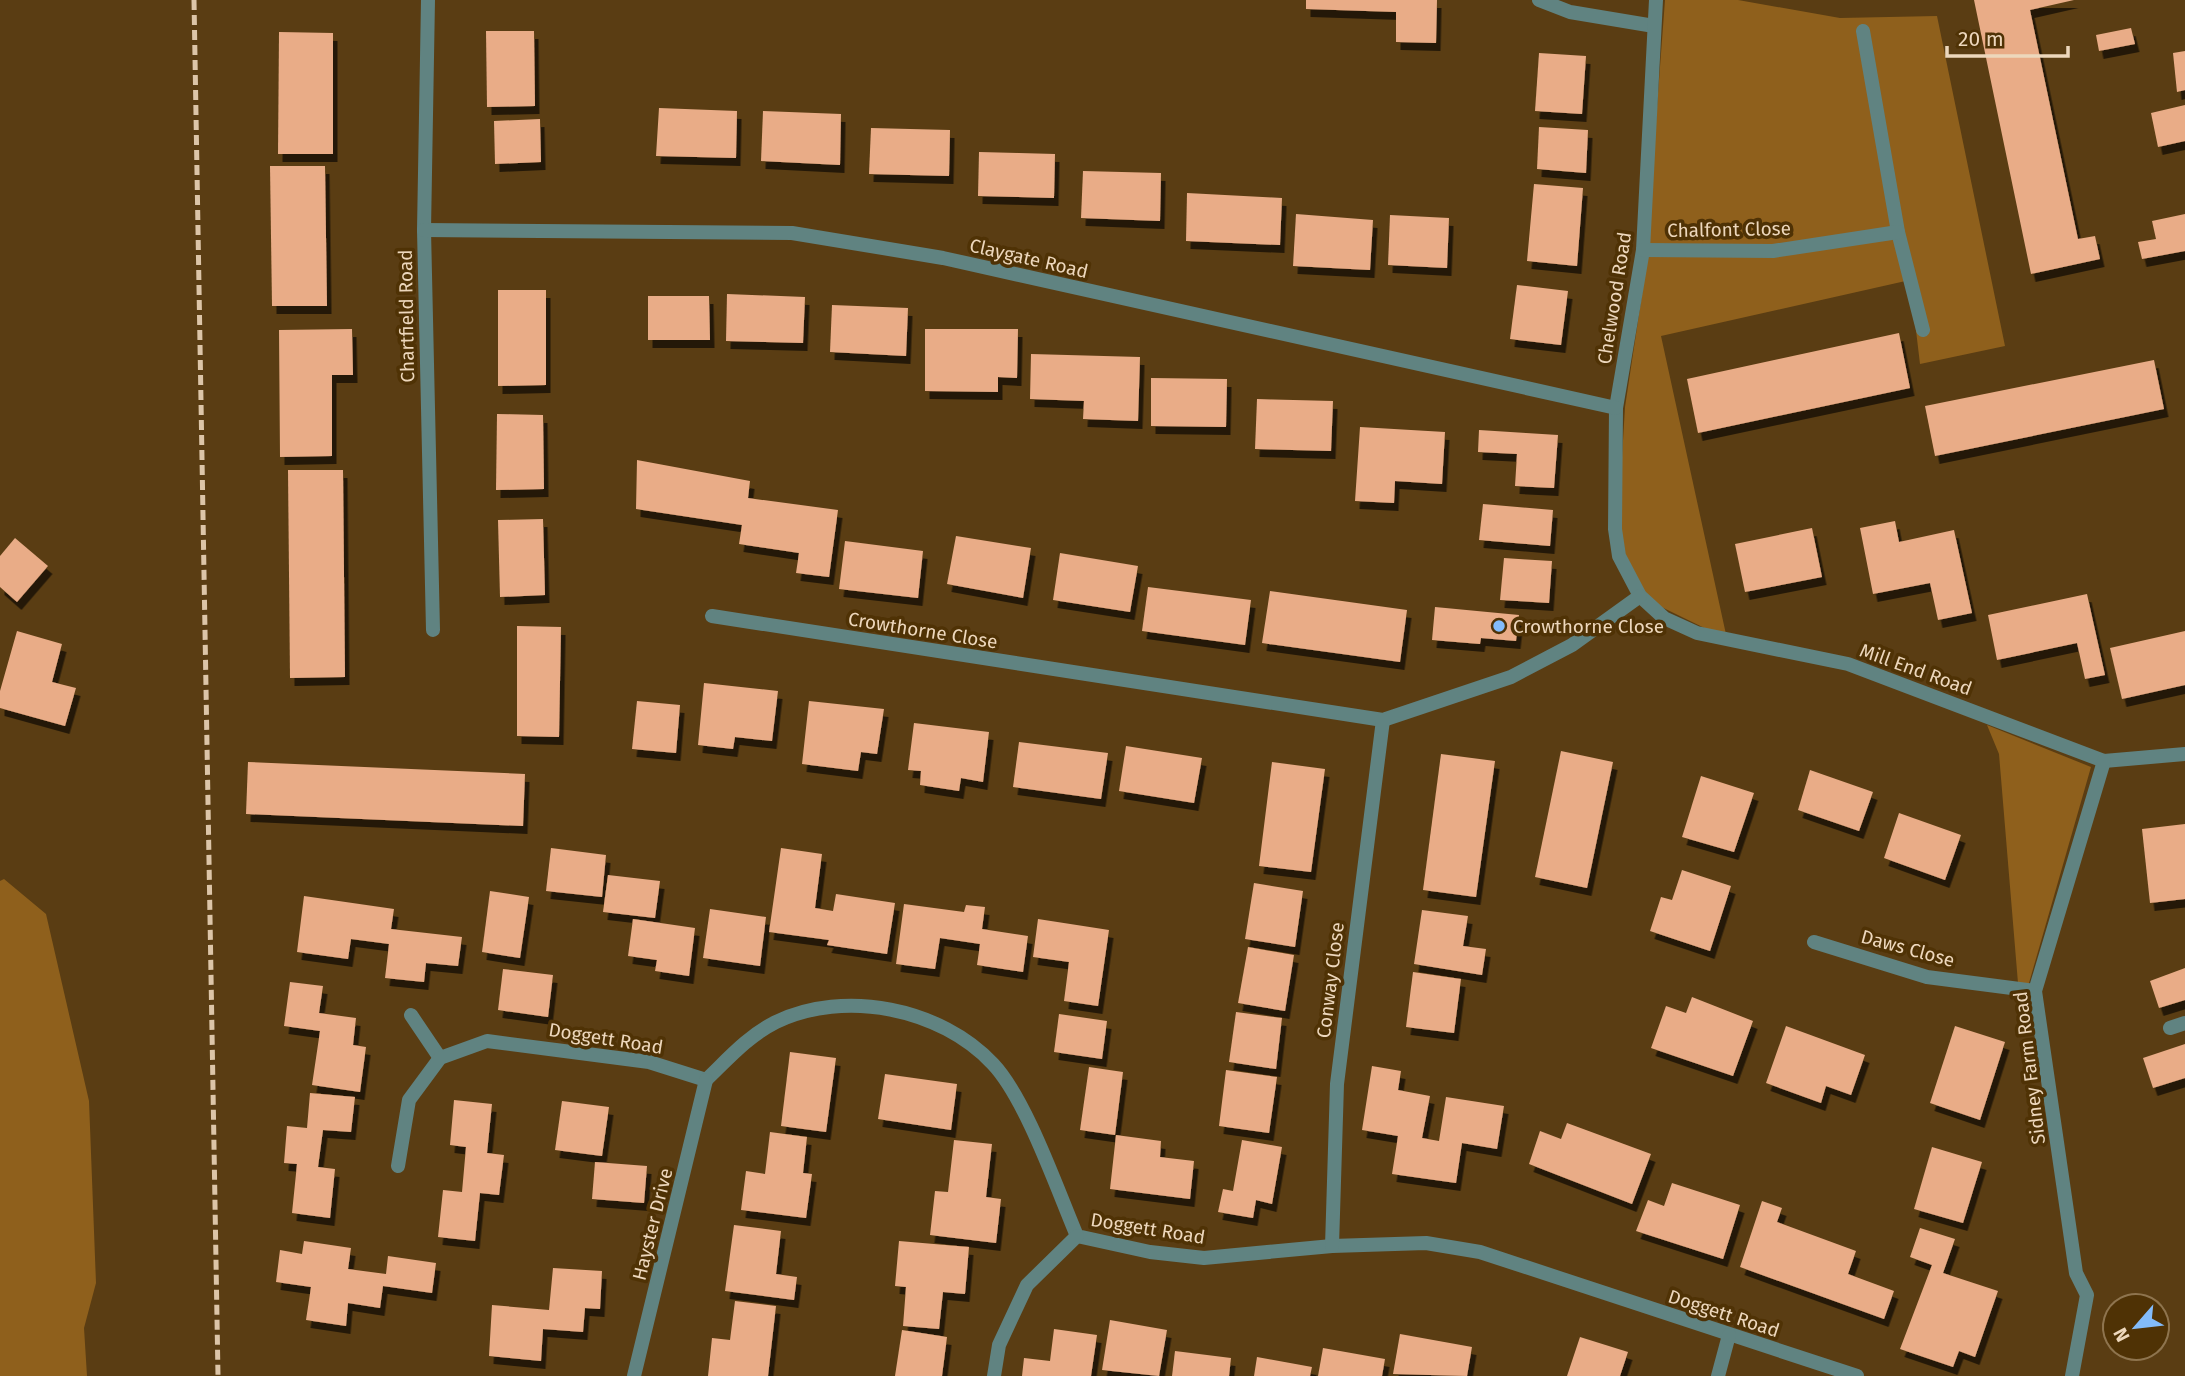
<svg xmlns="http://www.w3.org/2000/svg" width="2185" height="1376" viewBox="0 0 2185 1376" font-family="'Fira Sans',sans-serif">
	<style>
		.green { fill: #8f601c }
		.building { fill: #e9ac87; filter: url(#shadow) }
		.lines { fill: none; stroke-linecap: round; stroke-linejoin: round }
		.service { stroke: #608381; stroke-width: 14 }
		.minor { stroke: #608381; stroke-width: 14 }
		.rail { stroke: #dcc5a8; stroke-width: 5; stroke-dasharray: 10 5; stroke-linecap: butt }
		.poi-dot { fill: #83bcfb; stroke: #4f3205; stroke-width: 2.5 }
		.labels { text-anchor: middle; stroke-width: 7; stroke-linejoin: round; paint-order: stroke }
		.street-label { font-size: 19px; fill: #edd7bc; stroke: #4f3205 }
		.poi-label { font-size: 19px; fill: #edd7bc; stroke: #4f3205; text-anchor: start }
	</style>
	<defs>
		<filter id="shadow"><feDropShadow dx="4.5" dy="8" stdDeviation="0" flood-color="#0009"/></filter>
	</defs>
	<rect width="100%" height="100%" fill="#5a3d13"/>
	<g class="green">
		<path d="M1665,0H1738L1840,18L1937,16L2005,346L1920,364L1910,280L1661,336L1727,639L1643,598L1617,541L1625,407L1644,281Z"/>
		<path d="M1987,725L2091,767L2029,983H2018L1999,754Z"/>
		<path d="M4,879L46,914L89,1101L96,1283L84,1328L87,1376H0V881Z"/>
	</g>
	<g class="building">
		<path d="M1306,0H1437L1436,43L1396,42V12L1306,9Z"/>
		<path d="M1974,0H2074L2030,10L2078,239L2095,236L2100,259L2031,274Z"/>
		<path d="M2131,28L2135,44L2099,51L2096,35Z"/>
		<path d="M486,31H534L535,106L487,107Z"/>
		<path d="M279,32L333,33V154H278Z"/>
		<path d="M2185,51V90L2177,92L2173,53Z"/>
		<path d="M1539,53L1586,56L1582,114L1535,111Z"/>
		<path d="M2185,105V141L2158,147L2151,113Z"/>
		<path d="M659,108L737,111L736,158L656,156Z"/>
		<path d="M763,111L841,114L840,165L761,161Z"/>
		<path d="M540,119L541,162L495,164L494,121Z"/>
		<path d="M1539,127L1588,130L1586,173L1537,169Z"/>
		<path d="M871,128L950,130L949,176L869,174Z"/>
		<path d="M979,152L1055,154L1054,198L978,196Z"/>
		<path d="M270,166H325L327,306H272Z"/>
		<path d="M1083,171L1161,173L1160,221L1081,218Z"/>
		<path d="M1534,184L1583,188L1577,266L1527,261Z"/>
		<path d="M1187,193L1282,198L1280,245L1186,241Z"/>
		<path d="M1296,214L1373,220L1370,270L1293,266Z"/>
		<path d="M2185,214V251L2142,259L2138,242L2156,239L2152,221Z"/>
		<path d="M1390,215L1449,218L1447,268L1388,265Z"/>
		<path d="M1517,285L1568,291L1561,345L1510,339Z"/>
		<path d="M498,290H546V385L498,386Z"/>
		<path d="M727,294L805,297L803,343L726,341Z"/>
		<path d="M648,296H709L710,340H648Z"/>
		<path d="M832,305L908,308L906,356L830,352Z"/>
		<path d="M352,329L353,375H332V456L280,457L279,330Z"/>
		<path d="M925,329H1018L1017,378L998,377V392L925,391Z"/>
		<path d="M1899,333L1910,388L1698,433L1687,379Z"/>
		<path d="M1031,354L1140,357L1138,421L1083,419L1084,401L1030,399Z"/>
		<path d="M2154,360L2164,409L1935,456L1925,406Z"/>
		<path d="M1151,378L1227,379L1226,427L1151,426Z"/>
		<path d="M1257,399L1333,401L1331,451L1255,449Z"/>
		<path d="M497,414L543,415L544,489L496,490Z"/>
		<path d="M1360,427L1445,432L1442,484L1395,481L1394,503L1355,501Z"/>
		<path d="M1479,430L1558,435L1554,488L1515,486L1517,454L1478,452Z"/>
		<path d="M637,460L750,481L748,498L838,510L829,577L796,573L799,553L739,544L742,525L636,509Z"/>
		<path d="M288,470H343L345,677L290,678Z"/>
		<path d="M1483,504L1553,510L1550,546L1479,540Z"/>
		<path d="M543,519L545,595L500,597L498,520Z"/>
		<path d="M1895,521L1899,542L1954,530L1972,613L1938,620L1930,583L1873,594L1860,528Z"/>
		<path d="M1812,528L1822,577L1745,592L1735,544Z"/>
		<path d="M956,536L1031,548L1023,598L947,584Z"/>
		<path d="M15,538L48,566L17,602L0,587V556Z"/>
		<path d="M845,541L923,551L918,598L839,589Z"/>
		<path d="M1060,553L1138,566L1130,612L1053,600Z"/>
		<path d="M1504,558L1552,561L1549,603L1500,600Z"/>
		<path d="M1148,587L1251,600L1245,645L1142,631Z"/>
		<path d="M1270,591L1407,610L1400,662L1262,643Z"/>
		<path d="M2087,594L2105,675L2085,679L2077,643L1997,660L1988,615Z"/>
		<path d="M1435,607L1519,615L1516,641L1481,638L1480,644L1432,640Z"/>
		<path d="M517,626L561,627L559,737L517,736Z"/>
		<path d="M17,631L62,644L52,682L76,688L65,726L0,708V691Z"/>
		<path d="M2185,631V685L2122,699L2110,648Z"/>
		<path d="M704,683L778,691L772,741L735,737L733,749L698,745Z"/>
		<path d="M637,701L680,705L676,753L632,749Z"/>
		<path d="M809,701L884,709L877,754L861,752L858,771L802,764Z"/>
		<path d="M914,723L989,732L983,782L961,778L959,791L920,785L921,771L908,770Z"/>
		<path d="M1019,742L1108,753L1101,799L1013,787Z"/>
		<path d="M1126,746L1202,758L1194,803L1119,791Z"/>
		<path d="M1561,751L1613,762L1587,888L1535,877Z"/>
		<path d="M1441,754L1495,761L1476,897L1423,890Z"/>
		<path d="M248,762L525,774L523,826L246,814Z"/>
		<path d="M1272,762L1325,769L1311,872L1259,866Z"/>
		<path d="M1810,770L1873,792L1859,831L1798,810Z"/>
		<path d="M1701,776L1754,793L1734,852L1682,837Z"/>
		<path d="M1899,813L1961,835L1945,880L1884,858Z"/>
		<path d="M2185,824V899L2150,903L2142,829Z"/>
		<path d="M551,848L606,855L602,897L546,891Z"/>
		<path d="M781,848L822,854L815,908L833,911L836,894L895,903L887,954L827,945L829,940L769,932Z"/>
		<path d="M1682,870L1731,886L1710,951L1650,931L1661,897L1672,900Z"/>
		<path d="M608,875L660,881L655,918L603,912Z"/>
		<path d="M1254,883L1303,891L1295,947L1245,939Z"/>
		<path d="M490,891L529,897L520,958L482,952Z"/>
		<path d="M304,896L394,909L391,929L462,937L458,966L426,963L424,982L385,978L389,944L351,939L348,959L297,952Z"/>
		<path d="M904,904L964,912L966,905L985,907L982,929L1028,936L1023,972L977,965L980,944L940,938L935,969L896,964Z"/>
		<path d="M710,909L766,917L760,966L703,958Z"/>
		<path d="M1422,910L1468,916L1463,946L1486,949L1482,975L1414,964Z"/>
		<path d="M633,919L695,928L689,976L655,971L657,960L628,956Z"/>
		<path d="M1038,919L1109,930L1098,1006L1064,1001L1069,962L1033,957Z"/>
		<path d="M1248,947L1294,955L1285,1011L1238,1003Z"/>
		<path d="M2185,968V1000L2159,1008L2150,981Z"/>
		<path d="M503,969L553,975L548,1017L498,1010Z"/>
		<path d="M1413,972L1461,979L1454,1033L1406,1027Z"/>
		<path d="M290,982L323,986L319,1013L356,1018L353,1045L366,1047L360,1092L312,1085L320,1031L284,1026Z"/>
		<path d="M1692,997L1753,1021L1733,1076L1651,1048L1666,1006L1686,1013Z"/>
		<path d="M1236,1012L1282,1018L1276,1069L1229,1062Z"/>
		<path d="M1059,1014L1107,1021L1102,1059L1054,1052Z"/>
		<path d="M1786,1026L1865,1055L1851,1095L1826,1086L1821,1103L1766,1083Z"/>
		<path d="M1955,1026L2005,1042L1980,1120L1930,1103Z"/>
		<path d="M2185,1044V1078L2153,1088L2143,1058Z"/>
		<path d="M790,1052L836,1058L826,1132L781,1126Z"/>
		<path d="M1372,1066L1401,1071L1398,1090L1430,1096L1422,1138L1439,1141L1446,1097L1504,1106L1497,1149L1462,1143L1456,1183L1392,1174L1398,1136L1362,1130Z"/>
		<path d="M1089,1067L1123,1072L1115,1135L1080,1130Z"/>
		<path d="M1226,1070L1277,1077L1269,1133L1219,1126Z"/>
		<path d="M885,1074L957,1084L951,1130L878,1119Z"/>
		<path d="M310,1093L355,1097L351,1132L323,1130L318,1167L335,1169L330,1218L292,1213L297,1164L284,1163L287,1126L307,1128Z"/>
		<path d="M454,1100L492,1104L487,1153L504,1155L499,1195L480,1193L475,1241L438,1237L443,1190L462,1192L466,1147L450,1145Z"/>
		<path d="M562,1101L609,1107L602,1156L555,1150Z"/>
		<path d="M1567,1123L1651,1154L1632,1204L1529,1164L1540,1131L1561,1139Z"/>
		<path d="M770,1132L807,1137L803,1173L812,1174L806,1218L741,1210L746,1171L765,1174Z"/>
		<path d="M1116,1135L1161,1141L1160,1157L1194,1161L1190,1199L1110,1189Z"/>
		<path d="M954,1140L992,1144L986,1197L1001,1199L996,1243L930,1235L935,1191L948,1192Z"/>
		<path d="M1242,1140L1282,1147L1272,1204L1256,1200L1253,1218L1218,1212L1223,1189L1233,1191Z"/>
		<path d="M1932,1147L1982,1162L1963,1223L1914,1209Z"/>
		<path d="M595,1162L647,1166L644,1203L592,1199Z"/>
		<path d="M1672,1183L1740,1205L1723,1259L1636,1231L1648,1200L1664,1206Z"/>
		<path d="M1762,1201L1782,1208L1777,1222L1856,1251L1848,1274L1894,1291L1884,1319L1740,1267Z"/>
		<path d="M734,1225L781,1231L776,1274L797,1277L794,1300L725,1291Z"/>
		<path d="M1920,1228L1955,1239L1943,1273L1998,1291L1975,1357L1959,1351L1953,1367L1900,1349L1932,1265L1910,1257Z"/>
		<path d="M304,1241L351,1248L348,1269L386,1274L388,1256L436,1263L432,1293L383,1286L380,1308L348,1303L346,1326L306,1320L311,1287L276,1282L280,1250L302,1254Z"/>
		<path d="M899,1241L969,1247L965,1294L943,1292L939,1329L903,1326L906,1287L895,1286Z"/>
		<path d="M553,1268L602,1271L600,1309L585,1308L583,1332L543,1329L541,1361L489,1356L492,1305L549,1310Z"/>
		<path d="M735,1301L776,1306L768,1376H708L712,1338L730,1340Z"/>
		<path d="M1110,1320L1167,1330L1159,1376L1102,1370Z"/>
		<path d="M1054,1329L1097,1335L1091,1376H1022L1024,1358L1050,1361Z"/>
		<path d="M902,1330L947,1337L942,1376H895Z"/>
		<path d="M1400,1334L1472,1347L1467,1376L1393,1374Z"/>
		<path d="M1580,1337L1628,1352L1620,1376H1567Z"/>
		<path d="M1323,1348L1385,1359L1382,1376H1318Z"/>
		<path d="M1175,1351L1231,1358L1229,1376H1172Z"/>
		<path d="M1257,1357L1312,1367L1310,1376H1254Z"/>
	</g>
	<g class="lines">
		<path class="service" d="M2170,1028L2185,1023"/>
		<g class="minor">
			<path d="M428,0L424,230L433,630"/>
			<path d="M1539,0L1570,12L1654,26"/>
			<path d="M1656,0L1643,250L1616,408L1615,529L1619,556L1640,596L1664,618L1697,633L1848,664L2104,761L2185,754"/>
			<path d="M1863,31L1898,232L1923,330"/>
			<path d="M424,230L792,233L943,258L1616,408"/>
			<path d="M1643,250L1773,251L1898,232"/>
			<path d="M712,616L1383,720L1511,677L1572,645L1640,596"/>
			<path d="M1814,942L1927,977L2035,991"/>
			<path d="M411,1015L440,1058"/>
			<path d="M398,1166L409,1100L440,1058L487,1041L649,1062L706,1080C728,1059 748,1036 776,1022C844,989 941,1008 993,1064C1026,1099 1057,1189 1077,1236L1150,1252L1204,1258L1332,1246L1426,1243L1480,1252L1857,1376"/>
			<path d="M1332,1246L1337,1084L1383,720"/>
			<path d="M634,1376L706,1080"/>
			<path d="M994,1376L999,1345L1027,1285L1077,1236"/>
			<path d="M1718,1376L1729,1335"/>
			<path d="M2072,1376L2087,1295L2076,1273L2035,991L2104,761"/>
		</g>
		<path class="rail" d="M194,0L218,1376"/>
	</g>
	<circle class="poi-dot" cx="1499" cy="626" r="7"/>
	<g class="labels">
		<g class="street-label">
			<text transform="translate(1729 229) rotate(-1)" y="7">Chalfont Close</text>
			<text transform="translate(1029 258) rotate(13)" y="7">Claygate Road</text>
			<text transform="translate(1614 298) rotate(-81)" y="7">Chelwood Road</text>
			<text transform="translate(406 316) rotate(-91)" y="7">Chartfield Road</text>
			<text transform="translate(923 630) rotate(9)" y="7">Crowthorne Close</text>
			<text transform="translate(1916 669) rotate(20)" y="7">Mill End Road</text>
			<text transform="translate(1908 948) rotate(15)" y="7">Daws Close</text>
			<text transform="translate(1330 980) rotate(-83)" y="7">Conway Close</text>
			<text transform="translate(606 1038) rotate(9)" y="7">Doggett Road</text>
			<text transform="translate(2029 1068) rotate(-97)" y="7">Sidney Farm Road</text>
			<text transform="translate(652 1224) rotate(-76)" y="7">Hayster Drive</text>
			<text transform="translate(1148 1228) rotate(9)" y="7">Doggett Road</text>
			<text transform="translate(1724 1313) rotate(18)" y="7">Doggett Road</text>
		</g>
		<g class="poi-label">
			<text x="1513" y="633">Crowthorne Close</text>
		</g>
	</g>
	<g transform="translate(2136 1327) rotate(242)"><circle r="33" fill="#4f3205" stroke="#8e744e" stroke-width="2"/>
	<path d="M0-5L12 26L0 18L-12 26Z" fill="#83bcfb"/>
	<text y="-10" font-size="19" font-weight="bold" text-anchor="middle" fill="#edd7bc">N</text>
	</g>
	<path d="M1947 46v10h121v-10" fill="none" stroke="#edd7bc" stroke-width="3.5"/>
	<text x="1958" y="46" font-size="21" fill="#edd7bc" stroke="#4f3205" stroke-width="5" paint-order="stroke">20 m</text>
</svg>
